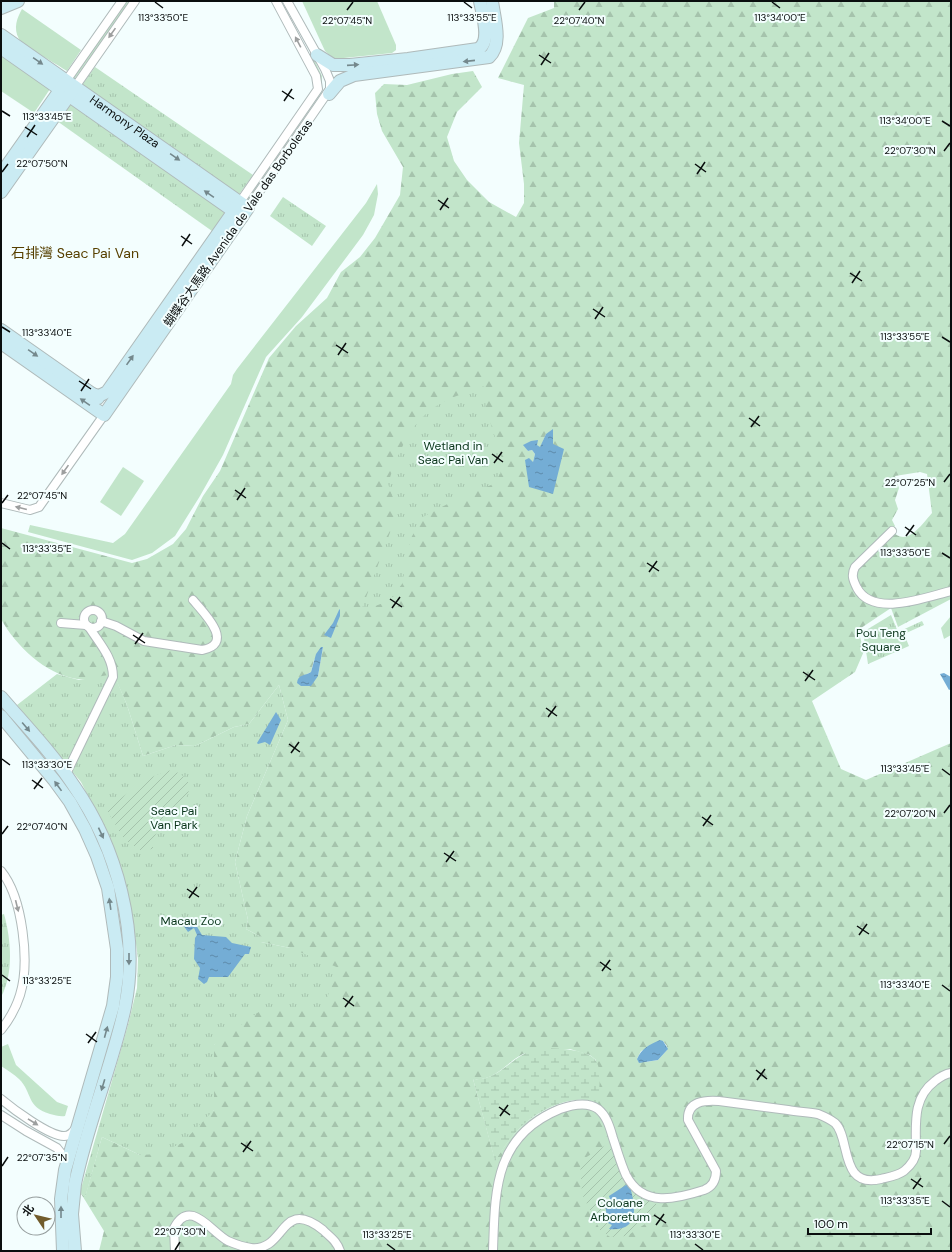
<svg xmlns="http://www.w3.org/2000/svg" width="952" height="1252" viewBox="0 0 952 1252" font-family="'DM Sans','Noto Sans SC',sans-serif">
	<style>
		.grass { fill: #c2e5ca }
		.forest { fill: url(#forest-firs); fill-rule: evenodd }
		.wetland { fill: url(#wetland-marsh) }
		.park { fill: url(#park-tufts) }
		.garden { fill: url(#garden-furrows) }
		.water { fill: url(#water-ripples) }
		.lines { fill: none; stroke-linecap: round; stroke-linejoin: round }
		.street-casing { stroke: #afbaba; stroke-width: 10 }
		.secondary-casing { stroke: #afbaba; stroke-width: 14 }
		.street { stroke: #fff; stroke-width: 8 }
		.secondary { stroke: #caebf3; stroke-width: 12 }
		.oneway { fill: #9d9f9f }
		.oneway2 { fill: #74888c }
		.ticks { fill: none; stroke: #0a0e0e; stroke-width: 1.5 }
		.labels { text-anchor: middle; stroke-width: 4; stroke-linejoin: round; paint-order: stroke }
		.street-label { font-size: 12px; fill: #0a0e0e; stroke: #f3fefe }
		.park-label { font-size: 12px; fill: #09351a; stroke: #f3fefe }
		.quarter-label { font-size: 14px; fill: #574000; stroke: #f3fefe }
		.ticks-label { font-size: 10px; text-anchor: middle; fill: #0a0e0e; stroke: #f3fefe; stroke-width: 4; stroke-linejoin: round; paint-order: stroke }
	</style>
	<defs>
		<pattern id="forest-firs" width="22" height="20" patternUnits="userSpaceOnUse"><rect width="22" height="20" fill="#c2e5ca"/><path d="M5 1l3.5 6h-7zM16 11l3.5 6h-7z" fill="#a5c3ac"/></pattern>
		<pattern id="wetland-marsh" width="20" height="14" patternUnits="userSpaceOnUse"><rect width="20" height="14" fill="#c2e5ca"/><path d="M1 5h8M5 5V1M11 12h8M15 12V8" fill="none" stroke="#a5c3ac"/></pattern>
		<pattern id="park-tufts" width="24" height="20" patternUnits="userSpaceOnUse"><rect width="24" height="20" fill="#c2e5ca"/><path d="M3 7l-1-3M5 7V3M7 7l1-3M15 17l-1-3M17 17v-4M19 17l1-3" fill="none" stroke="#a5c3ac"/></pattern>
		<pattern id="garden-furrows" width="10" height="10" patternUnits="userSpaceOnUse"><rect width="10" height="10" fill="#c2e5ca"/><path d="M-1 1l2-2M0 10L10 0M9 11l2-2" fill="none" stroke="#a5c3ac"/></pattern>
		<pattern id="water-ripples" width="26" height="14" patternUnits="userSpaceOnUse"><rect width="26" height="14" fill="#74add5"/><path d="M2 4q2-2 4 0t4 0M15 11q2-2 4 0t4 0" fill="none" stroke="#5d8bab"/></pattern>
	</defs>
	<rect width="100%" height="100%" fill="#f3fefe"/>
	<g class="grass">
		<path d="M127,1H130L74,80L72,79Z"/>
		<path d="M302,1H377L396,45V50L392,53L334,59L325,51Z"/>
		<path d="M22,9L81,50L67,71C58,65 23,45 19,39C13,28 17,18 22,9Z"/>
		<path d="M1,55L50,89L34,113L1,91Z"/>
		<path d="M312,55L322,76V92L248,200L246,198L317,95L309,56Z"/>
		<path d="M377,184L378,194L374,215L363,235L302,317L266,357L223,455L200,496L175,536L152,553L132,560L28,532L30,525L113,543L125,534L231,384L233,375L237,369L366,203Z"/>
		<path d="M123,467L144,481L121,516L100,502Z"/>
		<path d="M951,616V635L944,639L941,628Z"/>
		<path d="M8,1044L16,1065L57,1102L68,1106L65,1116C60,1117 55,1115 50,1114C26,1107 33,1093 19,1079C14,1074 7,1070 1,1066V1047Z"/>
	</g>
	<path class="forest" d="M554,1H951V599L898,627L891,608L858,630L864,651L855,672L812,701L841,769L866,780L951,743V1251H99L104,1231L80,1192L85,1197L102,1137L140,1155L214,1110V1045L290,948L261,942V937L246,929L248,920L235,862L247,816L288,720L279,685L249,724L234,727L195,746L176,745L143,756L127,705L114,675C103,676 88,681 77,679C45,674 16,646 1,619V528L132,563L147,559L173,544L186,529L203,496L220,471L269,358L296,326L327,298L341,272L360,257L375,238L400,195L403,167L382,131L377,114L375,93L384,84L407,85L452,74L473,71L482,87L457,112L447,137L454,161L467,180L489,202L516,217L524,203V184L519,143L524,85L498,78L528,18L554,8ZM546,434L553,444L529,487L531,461L533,462L535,454L532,450L528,451L524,445L537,441V445L540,448ZM920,472L927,474L932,513C922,524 907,548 892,531L895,526L892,520L898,509L895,500L899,488L895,476ZM323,647L318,676L307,674L311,672L314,660ZM663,1041L667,1046V1050L658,1060L646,1062L637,1059L641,1051ZM570,1049L590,1055L596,1060L598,1105C578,1091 538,1111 522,1126C511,1136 503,1148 495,1160L473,1079C496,1081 505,1063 523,1054C531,1051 560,1050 570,1049Z"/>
	<path class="wetland" d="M552,1048C603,1052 602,1058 598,1105C577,1090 539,1110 522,1126C511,1136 503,1149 495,1161L473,1079C495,1081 506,1064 524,1054C532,1049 542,1049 552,1048Z"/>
	<g class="park">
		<path d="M95,67L253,175L238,196L81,86Z"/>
		<path d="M71,101L226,211L212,231L57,121Z"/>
		<path d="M283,197L326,226L312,246L270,216Z"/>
		<path d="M484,386L486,409L503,462L500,475L491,485L455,500L423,517L411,538L402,584L389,601L361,611L395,519V503L388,484C397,455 411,420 438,405C453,396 469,392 484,386Z"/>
		<path d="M891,615L898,632L922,621L924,625L904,634L909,646L868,664L863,632Z"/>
		<path d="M57,674L79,680L114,674L127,705L143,756L176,745L195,746L234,727L249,724L279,685L288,720L247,816L235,862L248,920L246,929L261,937V942L290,948L339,968L323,1008L260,1011L214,1045V1110L182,1143L158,1154L140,1155L102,1137L85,1198L80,1192L128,1025L137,988L138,959L135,936L128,896L97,814L81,782L17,705Z"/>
		<path d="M4,914C11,939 14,973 1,997V915Z"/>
	</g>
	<g class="garden">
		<path d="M172,770C215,787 165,817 156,834C153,838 153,844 153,849L140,850L124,839L106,809C126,796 148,774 172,770Z"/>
		<path d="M611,1142L622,1171L646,1197L661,1207L645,1224L627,1236L610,1237L600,1230L582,1194L580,1161Z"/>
	</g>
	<g class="water">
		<path d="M553,429V444L564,449L553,494L529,487L525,460L529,458L533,462L535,454L532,450L528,451L523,445L531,441L538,440L537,445L540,447L546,434Z"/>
		<path d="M340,609V616L331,638L324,635L333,623L339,610Z"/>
		<path d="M321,647H323L318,676L311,686H301L297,683C298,674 305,676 311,672L316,654Z"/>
		<path d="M944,673L951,677V689L949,690L940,674Z"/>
		<path d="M276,712L281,720L270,745L265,742L258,744L257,743Z"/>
		<path d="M184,921L190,925H196L202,935L226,937L232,943L251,947L249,954H245L228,977H209L207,982L204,984L198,979L200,968L194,959L195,938L197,935L194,928L188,932L183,925Z"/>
		<path d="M660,1040L663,1041L668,1049L658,1060L639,1063L637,1059C642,1048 649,1045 660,1040Z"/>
		<path d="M629,1183C635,1204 642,1232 609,1229L612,1225L608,1223L605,1204L611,1202L609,1196Z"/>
	</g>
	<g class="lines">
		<defs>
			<g id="street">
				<path d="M66,81L122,1"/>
				<path d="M75,87L135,1"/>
				<path d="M240,202L318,89L316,76L276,1"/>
				<path d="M248,208L330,89V81L325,69L287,1"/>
				<path d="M1,503L30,510L39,507L104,415"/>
				<path d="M892,531L855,567C851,575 853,580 857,588C873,618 926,597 951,591"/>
				<circle cx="93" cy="619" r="9"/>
				<path d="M101,621L116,626L144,641L202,650C236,644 203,612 193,600"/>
				<path d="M61,623L86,625"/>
				<path d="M66,774L113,677C113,657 99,643 89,627"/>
				<path d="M1,871C23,898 30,963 20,995C16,1008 9,1020 1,1030"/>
				<path d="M1,1099C13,1109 49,1136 64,1136C70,1136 73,1132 76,1128"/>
				<path d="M1,1115L26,1131L57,1148L65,1158V1165"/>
				<path d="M175,1251L174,1228C190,1197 211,1232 228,1241C235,1244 243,1247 251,1248C286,1252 280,1196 323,1230C330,1237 337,1241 340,1251"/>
				<path d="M493,1251C495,1190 494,1136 560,1109C571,1105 587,1101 598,1109C607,1116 610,1128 613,1138C617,1150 621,1164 626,1175C643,1208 676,1199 704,1190C712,1187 716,1180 716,1171L688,1120C687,1101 705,1100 719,1101C742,1104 765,1107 788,1110C798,1112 809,1112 818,1114C823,1116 831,1120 835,1123C851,1138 839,1189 881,1179C889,1177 897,1176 904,1171C910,1166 916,1159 916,1151C916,1125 912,1098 935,1081C940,1077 945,1074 951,1073"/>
			</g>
			<g id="secondary">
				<path d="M1,8L18,1"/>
				<path id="s1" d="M1,35L248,208L104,415L1,343"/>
				<path d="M1,48L242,217"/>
				<path d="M317,55L333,65H350L408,59L478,49C492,42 482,13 480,1"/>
				<path d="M329,94L340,81L354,75L489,57C503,44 494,18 492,1"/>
				<path d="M1,174L65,83"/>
				<path d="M1,192L73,90"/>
				<path d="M1,330L98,398"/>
				<path d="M92,394L99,396L107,392L238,205"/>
				<path d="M1,697C26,726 53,754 74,786C117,848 140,932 125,1007C112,1067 87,1124 75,1184L72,1214L75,1251"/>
				<path d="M1,716L54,780L70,802L85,829L97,856L108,888L117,949V977L113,1006L65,1170L61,1199L63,1251"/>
			</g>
		</defs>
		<use href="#street" class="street-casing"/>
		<use href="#secondary" class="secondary-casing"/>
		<use href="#street" class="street"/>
		<use href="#secondary" class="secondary"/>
	</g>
	<defs><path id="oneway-solid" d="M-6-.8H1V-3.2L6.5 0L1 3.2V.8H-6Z"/></defs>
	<g class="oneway">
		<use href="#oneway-solid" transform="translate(112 33) rotate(125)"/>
		<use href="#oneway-solid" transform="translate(298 42) rotate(-118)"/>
		<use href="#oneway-solid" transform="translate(65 470) rotate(125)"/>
		<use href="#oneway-solid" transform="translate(21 508) rotate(-166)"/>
		<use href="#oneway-solid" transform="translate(17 906) rotate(76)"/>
		<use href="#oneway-solid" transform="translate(33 1122) rotate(32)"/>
	</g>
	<g class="oneway2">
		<use href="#oneway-solid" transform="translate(38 61) rotate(35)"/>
		<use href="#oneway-solid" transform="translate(469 61) rotate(174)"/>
		<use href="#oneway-solid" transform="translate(353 65) rotate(-4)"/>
		<use href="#oneway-solid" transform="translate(175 157) rotate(35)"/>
		<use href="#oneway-solid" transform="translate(209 194) rotate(-145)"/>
		<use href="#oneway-solid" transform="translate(33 353) rotate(35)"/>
		<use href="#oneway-solid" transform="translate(130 360) rotate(-55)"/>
		<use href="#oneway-solid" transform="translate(85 402) rotate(-145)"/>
		<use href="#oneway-solid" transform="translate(26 727) rotate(50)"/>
		<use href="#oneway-solid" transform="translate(58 786) rotate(-126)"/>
		<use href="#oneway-solid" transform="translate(101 833) rotate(65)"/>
		<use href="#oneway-solid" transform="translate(110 904) rotate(-98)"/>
		<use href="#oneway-solid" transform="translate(129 959) rotate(90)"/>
		<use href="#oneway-solid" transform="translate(106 1032) rotate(-75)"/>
		<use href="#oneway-solid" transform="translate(103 1085) rotate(107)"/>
		<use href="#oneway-solid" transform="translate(61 1212) rotate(-90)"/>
	</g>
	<path class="ticks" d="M155,2L163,8M464,2L472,8M772,2L780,8M347,10L353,2M579,10L585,2M539,55L551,63M541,65L549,53M282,91L294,99M284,101L292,89M2,111L10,116M942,121L950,126M25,127L37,135M27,137L35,125M944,151L950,143M695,164L706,172M2,172L8,164M697,174L705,162M438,200L449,208M440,210L448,198M181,236L192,244M182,246L190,234M850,273L862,281M852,283L860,271M593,309L605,317M595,319L603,307M2,327L10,332M942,337L950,342M336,345L348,353M338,355L346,343M79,381L91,389M81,391L89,379M749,418L760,426M751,427L759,416M492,454L503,462M494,463L502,452M944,482L950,474M235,490L246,498M237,500L245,488M2,503L8,495M905,527L916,535M906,536L914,525M2,543L10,549M942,553L950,558M647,563L659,571M649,572L657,561M390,599L402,607M392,608L400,597M133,635L145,643M135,644L143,633M803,672L815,680M805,681L813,670M546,708L557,716M548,717L556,706M289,744L300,752M291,753L299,742M2,759L10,765M942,769L950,775M32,780L43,788M34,789L42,778M944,813L950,805M702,817L713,825M703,826L711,815M2,834L8,826M444,853L456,861M446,862L454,851M187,889L199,897M189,898L197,887M857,926L869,934M859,935L867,924M600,962L611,970M602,971L610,960M2,975L10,981M942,985L950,991M343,998L354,1006M345,1007L353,996M86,1034L97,1042M88,1043L96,1032M756,1070L767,1079M757,1080L765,1069M499,1107L510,1115M500,1116L508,1105M241,1143L253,1151M944,1144L950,1136M243,1152L251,1141M2,1166L8,1157M911,1179L923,1187M913,1189L921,1178M942,1201L950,1207M654,1215L666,1223M656,1225L664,1214M387,1244L395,1250M695,1244L703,1250M175,1250L180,1242"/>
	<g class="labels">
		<g class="street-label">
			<text dy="4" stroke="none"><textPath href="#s1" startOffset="151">Harmony Plaza</textPath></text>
			<text transform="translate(238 223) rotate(-55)" y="4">蝴蝶谷大馬路 Avenida de Vale das Borboletas</text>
		</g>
		<g class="park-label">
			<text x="453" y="450">Wetland in<tspan x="453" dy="14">Seac Pai Van</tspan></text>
			<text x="881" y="637">Pou Teng<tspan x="881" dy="14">Square</tspan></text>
			<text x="174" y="815">Seac Pai<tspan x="174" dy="14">Van Park</tspan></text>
			<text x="191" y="925">Macau Zoo</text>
			<text x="620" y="1207">Coloane<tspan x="620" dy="14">Arboretum</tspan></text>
		</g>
		<g class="quarter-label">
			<text x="75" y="258">石排灣 Seac Pai Van</text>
		</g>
	</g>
	<g class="ticks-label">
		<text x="163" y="21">113°33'50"E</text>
		<text x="780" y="21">113°34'00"E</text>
		<text x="472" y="21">113°33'55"E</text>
		<text x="347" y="24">22°07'45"N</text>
		<text x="579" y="24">22°07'40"N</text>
		<text x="47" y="120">113°33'45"E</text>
		<text x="905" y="124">113°34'00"E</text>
		<text x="910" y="154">22°07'30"N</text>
		<text x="42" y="167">22°07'50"N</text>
		<text x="47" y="336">113°33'40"E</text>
		<text x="905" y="340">113°33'55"E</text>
		<text x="910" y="486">22°07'25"N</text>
		<text x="42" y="499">22°07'45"N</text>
		<text x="47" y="552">113°33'35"E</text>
		<text x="905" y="556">113°33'50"E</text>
		<text x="47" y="768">113°33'30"E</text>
		<text x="905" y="772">113°33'45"E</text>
		<text x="910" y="817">22°07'20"N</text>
		<text x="42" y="830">22°07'40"N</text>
		<text x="47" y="984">113°33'25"E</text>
		<text x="905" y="988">113°33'40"E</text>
		<text x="910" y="1148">22°07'15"N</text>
		<text x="42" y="1161">22°07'35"N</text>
		<text x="905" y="1204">113°33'35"E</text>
		<text x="180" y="1235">22°07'30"N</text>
		<text x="387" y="1238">113°33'25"E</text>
		<text x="695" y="1238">113°33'30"E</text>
	</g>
	<rect width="952" height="1252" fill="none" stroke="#0a0e0e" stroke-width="4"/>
	<g transform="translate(36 1216) rotate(305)"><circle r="19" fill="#f3fefe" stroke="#969e9e"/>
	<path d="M0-3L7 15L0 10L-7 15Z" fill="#715c2c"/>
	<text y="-6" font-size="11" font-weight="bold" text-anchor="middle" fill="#0a0e0e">北</text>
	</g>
	<path d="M808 1228v6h123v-6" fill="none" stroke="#0a0e0e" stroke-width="2"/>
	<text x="814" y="1228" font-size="12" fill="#0a0e0e" stroke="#f3fefe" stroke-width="3" paint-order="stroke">100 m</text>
</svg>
